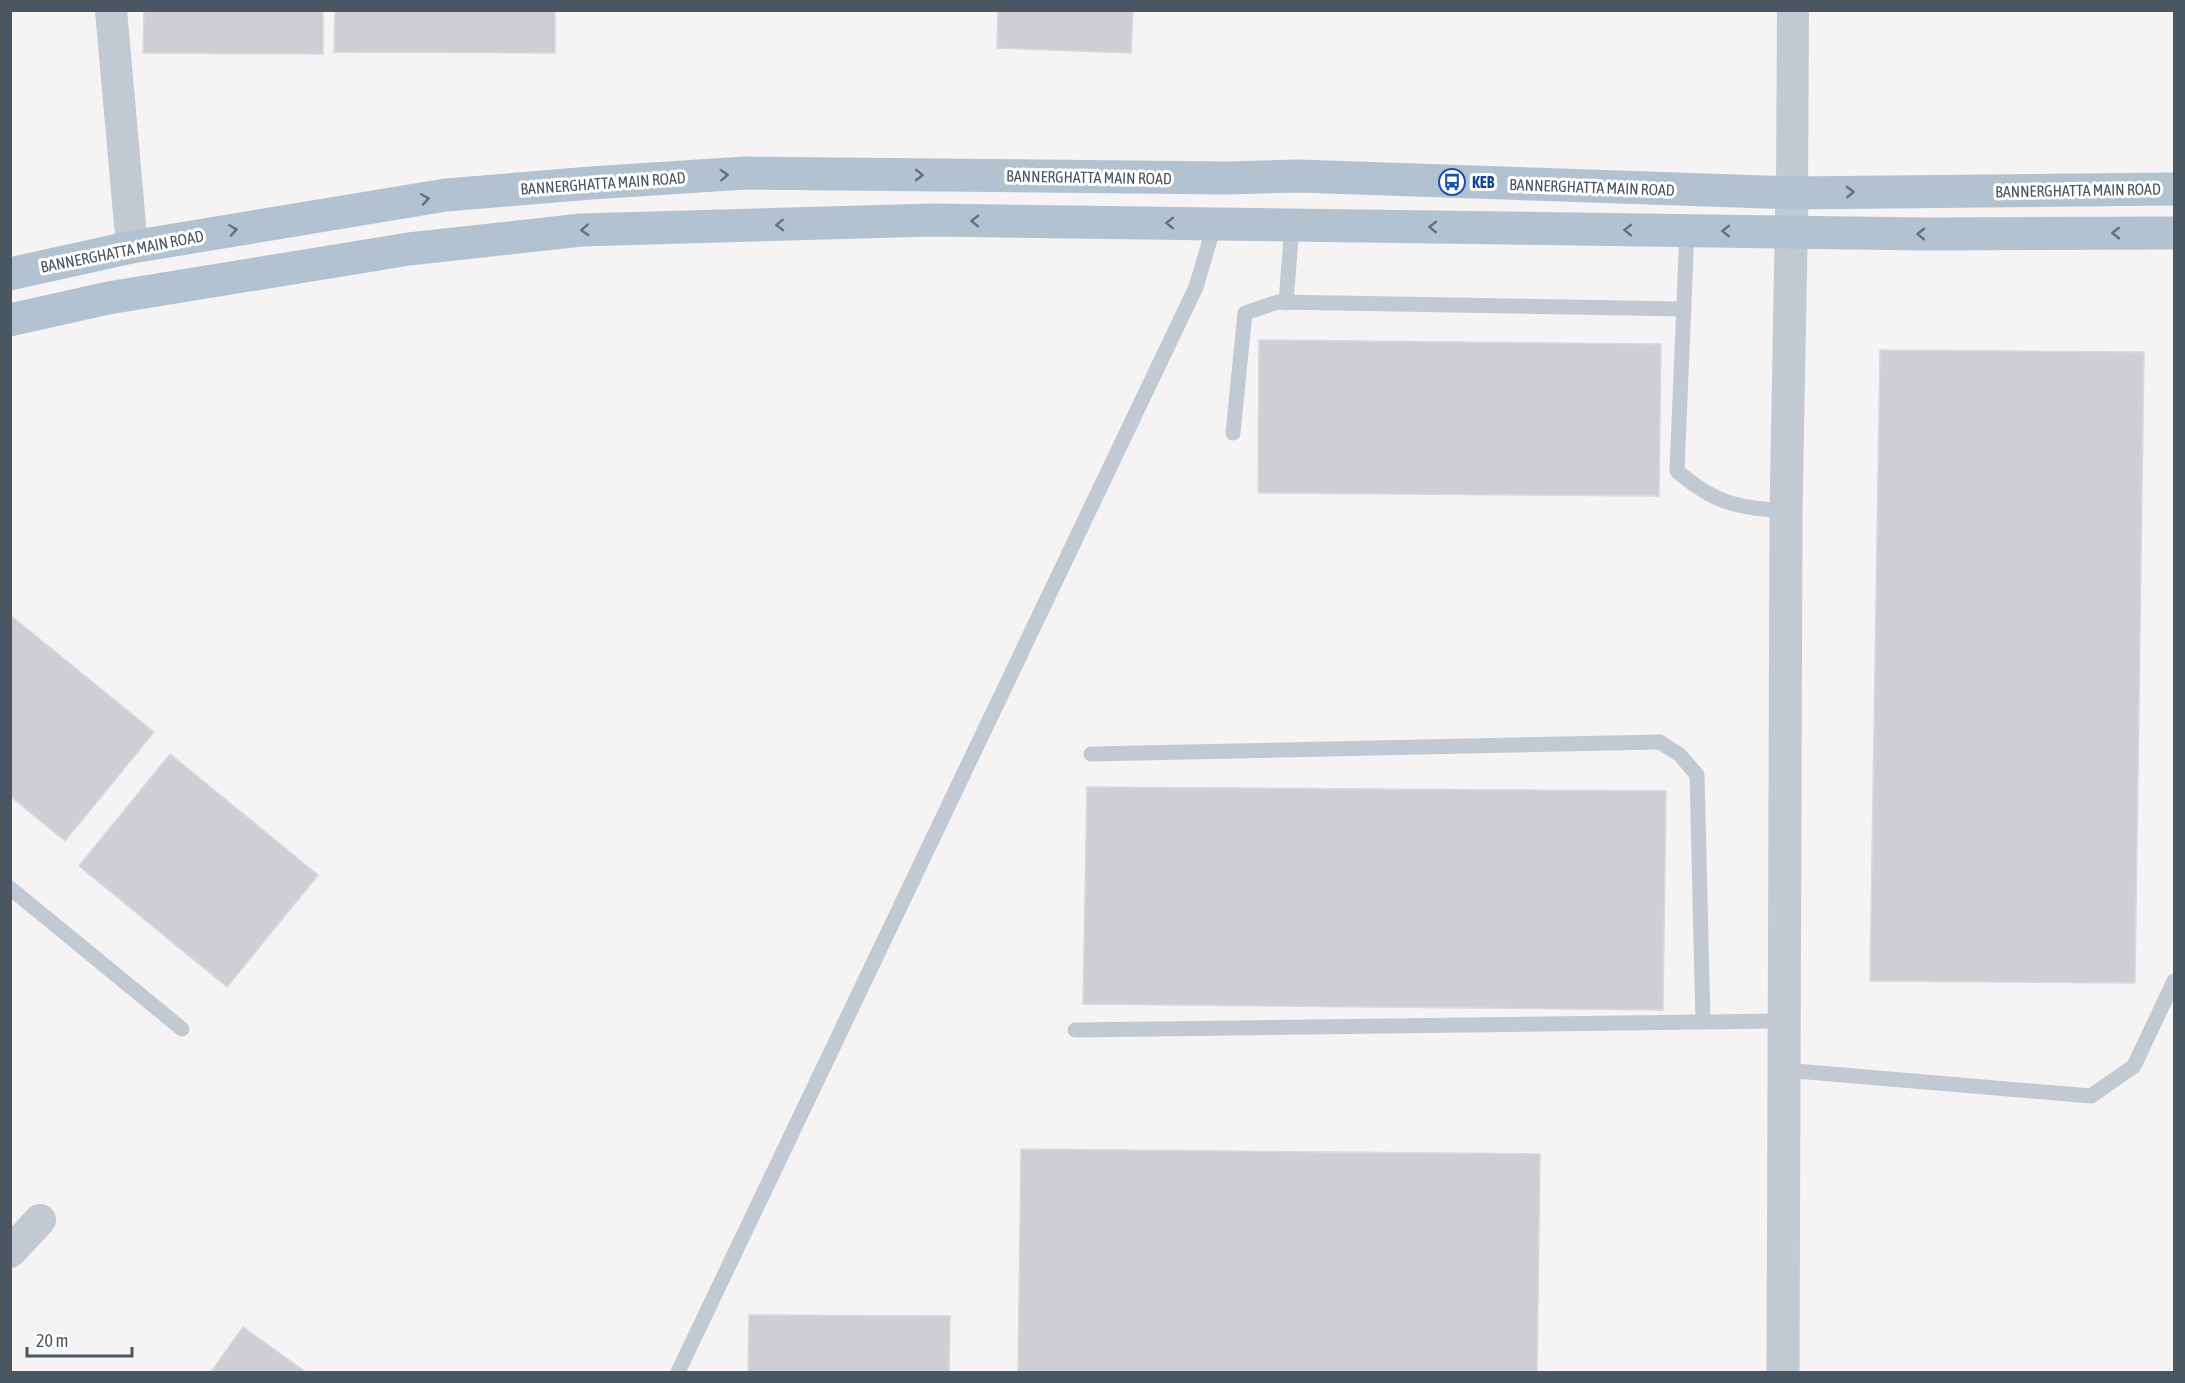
<svg xmlns="http://www.w3.org/2000/svg" width="2185" height="1383" viewBox="0 0 2185 1383" font-family="'Asap Condensed',sans-serif">
	<style>
		.building { fill: #cdcfd5; stroke: #d7d9de; stroke-width: 1.5 }
		.lines { fill: none; stroke-linecap: round; stroke-linejoin: round }
		.service { stroke: #c1cad2; stroke-width: 15 }
		.minor { stroke: #c1cad2; stroke-width: 32 }
		.tertiary { stroke: #c1cad2; stroke-width: 33 }
		.primary { stroke: #b3c2d1; stroke-width: 33 }
		.oneway { stroke: #64717d }
		.labels { text-anchor: middle; stroke-width: 6; stroke-linejoin: round; paint-order: stroke }
		.street-label { font-size: 16px; fill: #4a5661; stroke: #fff }
		.transit-label { font-size: 16px; font-weight: bold; fill: #164399; stroke: #fff; text-anchor: start }
	</style>
	<rect width="100%" height="100%" fill="#f5f3f3"/>
	<g class="building">
		<path d="M144,10H323V54L143,53Z"/>
		<path d="M335,10H555V53L334,52Z"/>
		<path d="M998,10H1133L1131,53L997,48Z"/>
		<path d="M1259,340L1661,344L1659,496L1258,493Z"/>
		<path d="M1880,350L2144,352L2135,983L1870,981Z"/>
		<path d="M10,615L154,732L65,841L10,796Z"/>
		<path d="M170,754L318,875L227,987L79,866Z"/>
		<path d="M1087,787L1666,791L1663,1010L1083,1004Z"/>
		<path d="M1021,1149L1540,1154L1537,1372H1018Z"/>
		<path d="M749,1315L950,1316L949,1372H748Z"/>
		<path d="M243,1327L306,1372H211Z"/>
	</g>
	<g class="lines">
		<g class="service">
			<path d="M1687,231L1677,471C1714,503 1737,508 1786,511"/>
			<path d="M1286,303L1292,224"/>
			<path d="M1233,433L1245,313L1278,302L1684,309"/>
			<path d="M1091,754L1660,742L1680,755L1697,775L1703,1022"/>
			<path d="M10,888L182,1029"/>
			<path d="M1075,1030L1784,1021"/>
			<path d="M1784,1070L2091,1096L2134,1066L2174,981"/>
			<path d="M678,1372L1196,287L1215,223"/>
		</g>
		<g class="minor">
			<path d="M111,10L132,247"/>
			<path d="M1792,193L1793,10"/>
			<path d="M10,1252L40,1220"/>
		</g>
		<path class="tertiary" d="M1783,1372L1786,511L1792,193"/>
		<g class="primary">
			<path d="M10,274L132,247L446,195L591,183L745,173L1228,178L1298,176L1792,193L2174,189"/>
			<path d="M10,320L108,298L409,249L581,230L933,220L1926,234L2174,233"/>
		</g>
	</g>
	<defs><path id="oneway-chevron" d="M-2-3.5L2.5 0L-2 3.5" fill="none" stroke-width="1.6" stroke-linecap="round" stroke-linejoin="round" transform="scale(1.5)"/></defs>
	<g class="oneway">
		<use href="#oneway-chevron" transform="translate(724 175) rotate(-4)"/>
		<use href="#oneway-chevron" transform="translate(919 175) rotate(1)"/>
		<use href="#oneway-chevron" transform="translate(1850 192) rotate(-1)"/>
		<use href="#oneway-chevron" transform="translate(425 199) rotate(-9)"/>
		<use href="#oneway-chevron" transform="translate(975 221) rotate(-179)"/>
		<use href="#oneway-chevron" transform="translate(1170 223) rotate(-179)"/>
		<use href="#oneway-chevron" transform="translate(780 225) rotate(178)"/>
		<use href="#oneway-chevron" transform="translate(1433 227) rotate(-179)"/>
		<use href="#oneway-chevron" transform="translate(233 230) rotate(-9)"/>
		<use href="#oneway-chevron" transform="translate(585 230) rotate(177)"/>
		<use href="#oneway-chevron" transform="translate(1628 230) rotate(-179)"/>
		<use href="#oneway-chevron" transform="translate(1726 231) rotate(-179)"/>
		<use href="#oneway-chevron" transform="translate(2116 233) rotate(180)"/>
		<use href="#oneway-chevron" transform="translate(1921 234) rotate(-179)"/>
	</g>
	<defs>
		<symbol id="bus-ring" viewBox="-11 -11 22 22"><circle r="9.5" fill="#fff" stroke="#1a4fb4" stroke-width="1.5"/><path d="M-5-6H5V4H4V6H2V4H-2V6H-4V4H-5ZM-3.5-4V0h7V-4ZM-3.5 1.2v1.5H-2V1.2ZM2 1.2v1.5H3.5V1.2Z" fill="#1a4fb4"/></symbol>
	</defs>
	<g fill-rule="evenodd">
		<use href="#bus-ring" x="1437" y="167" width="30" height="30"/>
	</g>
	<g class="labels">
		<g class="street-label">
			<text transform="translate(1089 177) rotate(1)" y="6">BANNERGHATTA MAIN ROAD</text>
			<text transform="translate(603 183) rotate(-4)" y="6">BANNERGHATTA MAIN ROAD</text>
			<text transform="translate(1592 187) rotate(2)" y="6">BANNERGHATTA MAIN ROAD</text>
			<text transform="translate(2078 190) rotate(-1)" y="6">BANNERGHATTA MAIN ROAD</text>
			<text transform="translate(122 251) rotate(-11)" y="6">BANNERGHATTA MAIN ROAD</text>
		</g>
		<g class="transit-label">
			<text x="1472" y="188">KEB</text>
		</g>
	</g>
	<rect width="2185" height="1383" fill="none" stroke="#4a5661" stroke-width="24"/>
	<path d="M27 1347v9h105v-9" fill="none" stroke="#4a5661" stroke-width="3"/>
	<text x="36" y="1347" font-size="18" fill="#4a5661" stroke="#ffffff" stroke-width="4.5" paint-order="stroke">20 m</text>
</svg>
